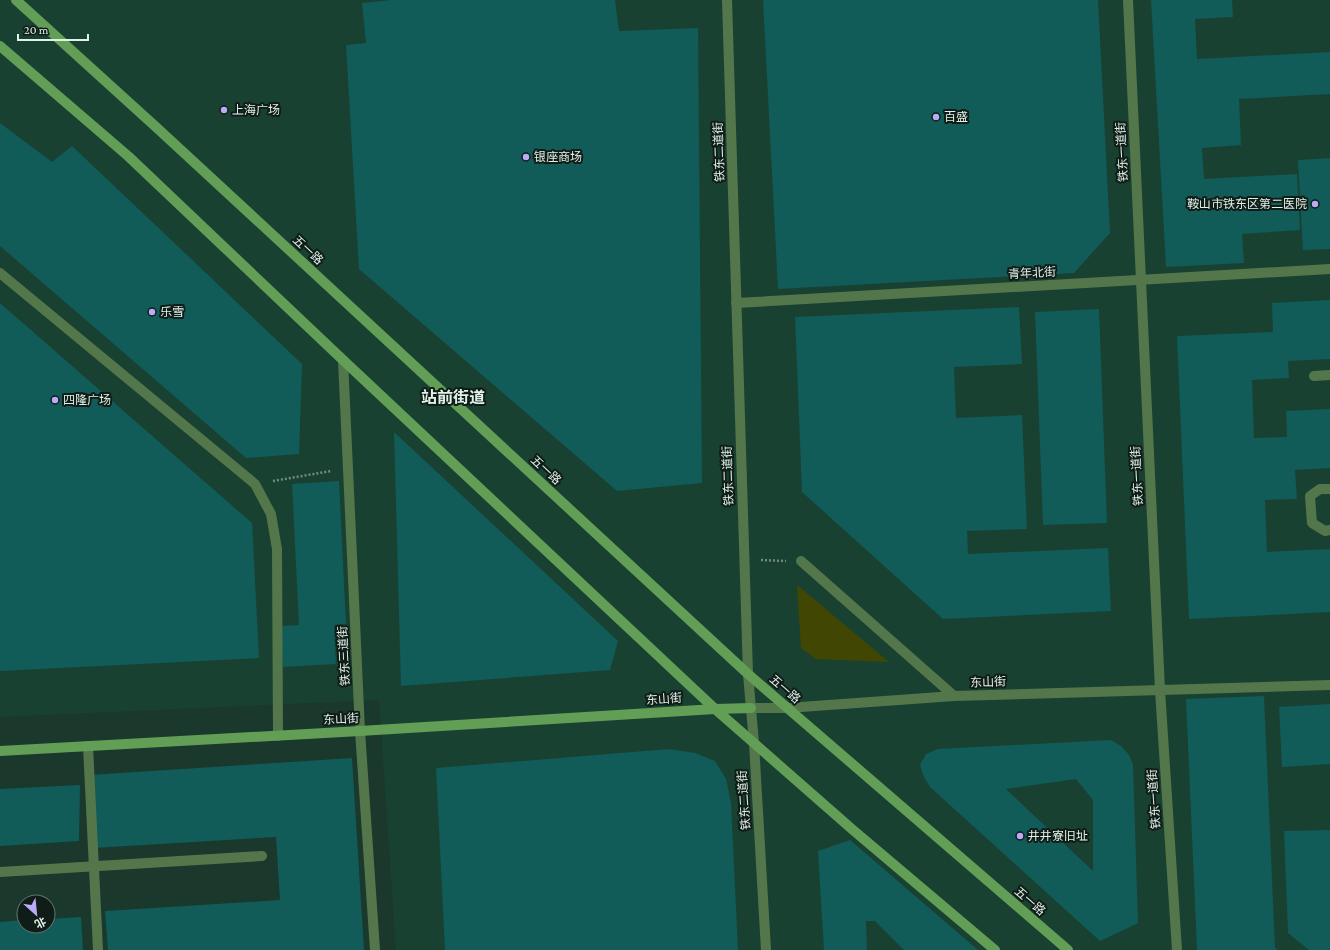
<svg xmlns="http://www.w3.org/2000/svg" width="1330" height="950" viewBox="0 0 1330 950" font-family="'Crimson Pro','Noto Sans SC',serif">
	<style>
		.built { fill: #194131 }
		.green { fill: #414703 }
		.building { fill: #115b58; fill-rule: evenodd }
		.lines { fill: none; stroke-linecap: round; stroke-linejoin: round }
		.path { stroke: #738b81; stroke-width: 2.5; stroke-dasharray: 2 2; stroke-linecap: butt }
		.lane { stroke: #53774b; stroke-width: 10 }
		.street { stroke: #53774b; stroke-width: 10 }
		.secondary { stroke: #639e57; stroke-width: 10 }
		.poi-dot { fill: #b9abf7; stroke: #0f1c17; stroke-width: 1.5 }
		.labels { text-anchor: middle; stroke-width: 4; stroke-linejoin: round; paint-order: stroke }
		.poi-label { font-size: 12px; fill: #e0f2e9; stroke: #0f1c17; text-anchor: start }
		.street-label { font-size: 12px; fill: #e0f2e9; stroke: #0f1c17 }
		.district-label { font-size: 16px; font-weight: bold; fill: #e0f2e9; stroke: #0f1c17 }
	</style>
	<rect width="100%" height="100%" fill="#1a382c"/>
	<path class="built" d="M0,0H1330V950H396L379,700L0,717Z"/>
	<path class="green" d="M797,585L889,662L816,659L801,648Z"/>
	<g class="building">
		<path d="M391,0H615L619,31L698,28L702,483L617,491L359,269L346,45L366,43L362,3Z"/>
		<path d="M763,0H1098L1110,233L1074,273L778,289Z"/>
		<path d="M1151,0H1232L1233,17L1195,19L1197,59L1330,52V94L1239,99L1241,145L1202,148L1204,179L1297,174L1300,230L1242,234L1244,263L1166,267Z"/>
		<path d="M0,123L52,162L72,146L302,364L299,454L246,458L0,246Z"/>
		<path d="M1330,158V249L1303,250L1298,160Z"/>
		<path d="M1330,300V359L1288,361L1289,378L1252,380L1254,438L1287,437L1286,411L1330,409V468L1295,470L1297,499L1265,500L1267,552L1330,549V612L1189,619L1177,336L1273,332L1272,303Z"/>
		<path d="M0,303L252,523L259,658L0,671Z"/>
		<path d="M1019,307L1022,364L954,367L956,418L1022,415L1027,529L967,531L968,554L1108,548L1111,611L943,619L802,492L795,317Z"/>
		<path d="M1099,309L1107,523L1043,525L1035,312Z"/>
		<path d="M394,432L618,641L610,670L401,686Z"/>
		<path d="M339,481L346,624L334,625L336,664L283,667L281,626L299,625L292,484Z"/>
		<path d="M1264,696L1275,948L1278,950H1197L1186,699Z"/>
		<path d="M1330,704V764L1282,767L1279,707Z"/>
		<path d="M1111,740L1121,746L1129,755L1133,765L1138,923L1100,941L930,787L924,777L920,765L926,754L938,749ZM1076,779L1093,800V871L1006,789Z"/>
		<path d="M669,749L695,753L715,761L726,779L731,803L738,950H445L436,768Z"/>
		<path d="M352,758L364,950H108L105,911L280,900L276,837L94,848L89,775Z"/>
		<path d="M80,785L79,841L0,846V789Z"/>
		<path d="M1330,830V950H1309L1288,933L1284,831Z"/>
		<path d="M850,840L978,950H904L875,921H866L867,950H824L818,851Z"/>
		<path d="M81,917L83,950H0V922L24,920V926H48V919Z"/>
	</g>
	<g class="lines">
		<g class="path">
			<path d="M273,481L331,471"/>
			<path d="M761,560L786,561"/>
		</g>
		<g class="lane">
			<path d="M736,303L1330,269"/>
			<path d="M1314,376L1330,375"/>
			<path d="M1330,489H1320L1310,496L1312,523L1325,531L1330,530"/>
			<path d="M801,561L954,696"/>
			<path d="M88,746L98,950"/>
			<path d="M0,872L262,856"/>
		</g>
		<g class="street">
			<path d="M727,0L748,674L754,743L766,950"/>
			<path d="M1128,0L1160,690L1177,950"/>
			<path d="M0,273L255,484L271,514L277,549L278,736"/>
			<path d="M343,360L360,731L375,950"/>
			<path d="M751,708H787L954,696L1330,685"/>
		</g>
		<g class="secondary">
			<path d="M16,0L156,127L748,674L1068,950"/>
			<path d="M0,46L128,156L343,360L715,709L853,830L995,950"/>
			<path d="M0,751L360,731L715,709L751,708"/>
		</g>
	</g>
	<g class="poi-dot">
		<circle cx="224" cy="110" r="4"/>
		<circle cx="936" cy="117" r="4"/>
		<circle cx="526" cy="157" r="4"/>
		<circle cx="1315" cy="204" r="4"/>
		<circle cx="152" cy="312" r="4"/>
		<circle cx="55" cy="400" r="4"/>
		<circle cx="1020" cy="836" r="4"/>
	</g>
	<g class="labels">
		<g class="poi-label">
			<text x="232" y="114">上海广场</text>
			<text x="944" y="121">百盛</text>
			<text x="534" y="161">银座商场</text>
			<text x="1307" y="208" text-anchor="end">鞍山市铁东区第二医院</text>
			<text x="160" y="316">乐雪</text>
			<text x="63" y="404">四隆广场</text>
			<text x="1028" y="840">井井寮旧址</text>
		</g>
		<g class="street-label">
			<text transform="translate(719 152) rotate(-92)" y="4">铁东二道街</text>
			<text transform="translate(1122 152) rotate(-93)" y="4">铁东一道街</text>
			<text transform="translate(308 250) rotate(43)" y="4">五一路</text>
			<text transform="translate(1032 273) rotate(-3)" y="4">青年北街</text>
			<text transform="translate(546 470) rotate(43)" y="4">五一路</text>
			<text transform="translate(728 476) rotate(-92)" y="4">铁东二道街</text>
			<text transform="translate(1137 476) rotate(-93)" y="4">铁东一道街</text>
			<text transform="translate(344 656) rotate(-93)" y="4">铁东三道街</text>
			<text transform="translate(988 682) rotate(-2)" y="4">东山街</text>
			<text transform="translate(785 689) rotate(41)" y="4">五一路</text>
			<text transform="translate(664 699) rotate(-4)" y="4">东山街</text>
			<text transform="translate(341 719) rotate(-3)" y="4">东山街</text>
			<text transform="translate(1154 799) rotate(-94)" y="4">铁东一道街</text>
			<text transform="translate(744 800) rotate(-94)" y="4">铁东二道街</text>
			<text transform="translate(1030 901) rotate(41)" y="4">五一路</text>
		</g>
		<g class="district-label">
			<text x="453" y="403">站前街道</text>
		</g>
	</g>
	<g transform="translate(36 914) rotate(153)"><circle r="19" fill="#0f1c17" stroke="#63726b"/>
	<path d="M0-3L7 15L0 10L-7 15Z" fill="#b9abf7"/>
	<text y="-6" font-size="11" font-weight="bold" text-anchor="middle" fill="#e0f2e9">北</text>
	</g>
	<path d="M18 34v6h70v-6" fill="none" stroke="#e0f2e9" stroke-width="2"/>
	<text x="24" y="34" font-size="12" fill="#e0f2e9" stroke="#0f1c17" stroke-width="3" paint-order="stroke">20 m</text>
</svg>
